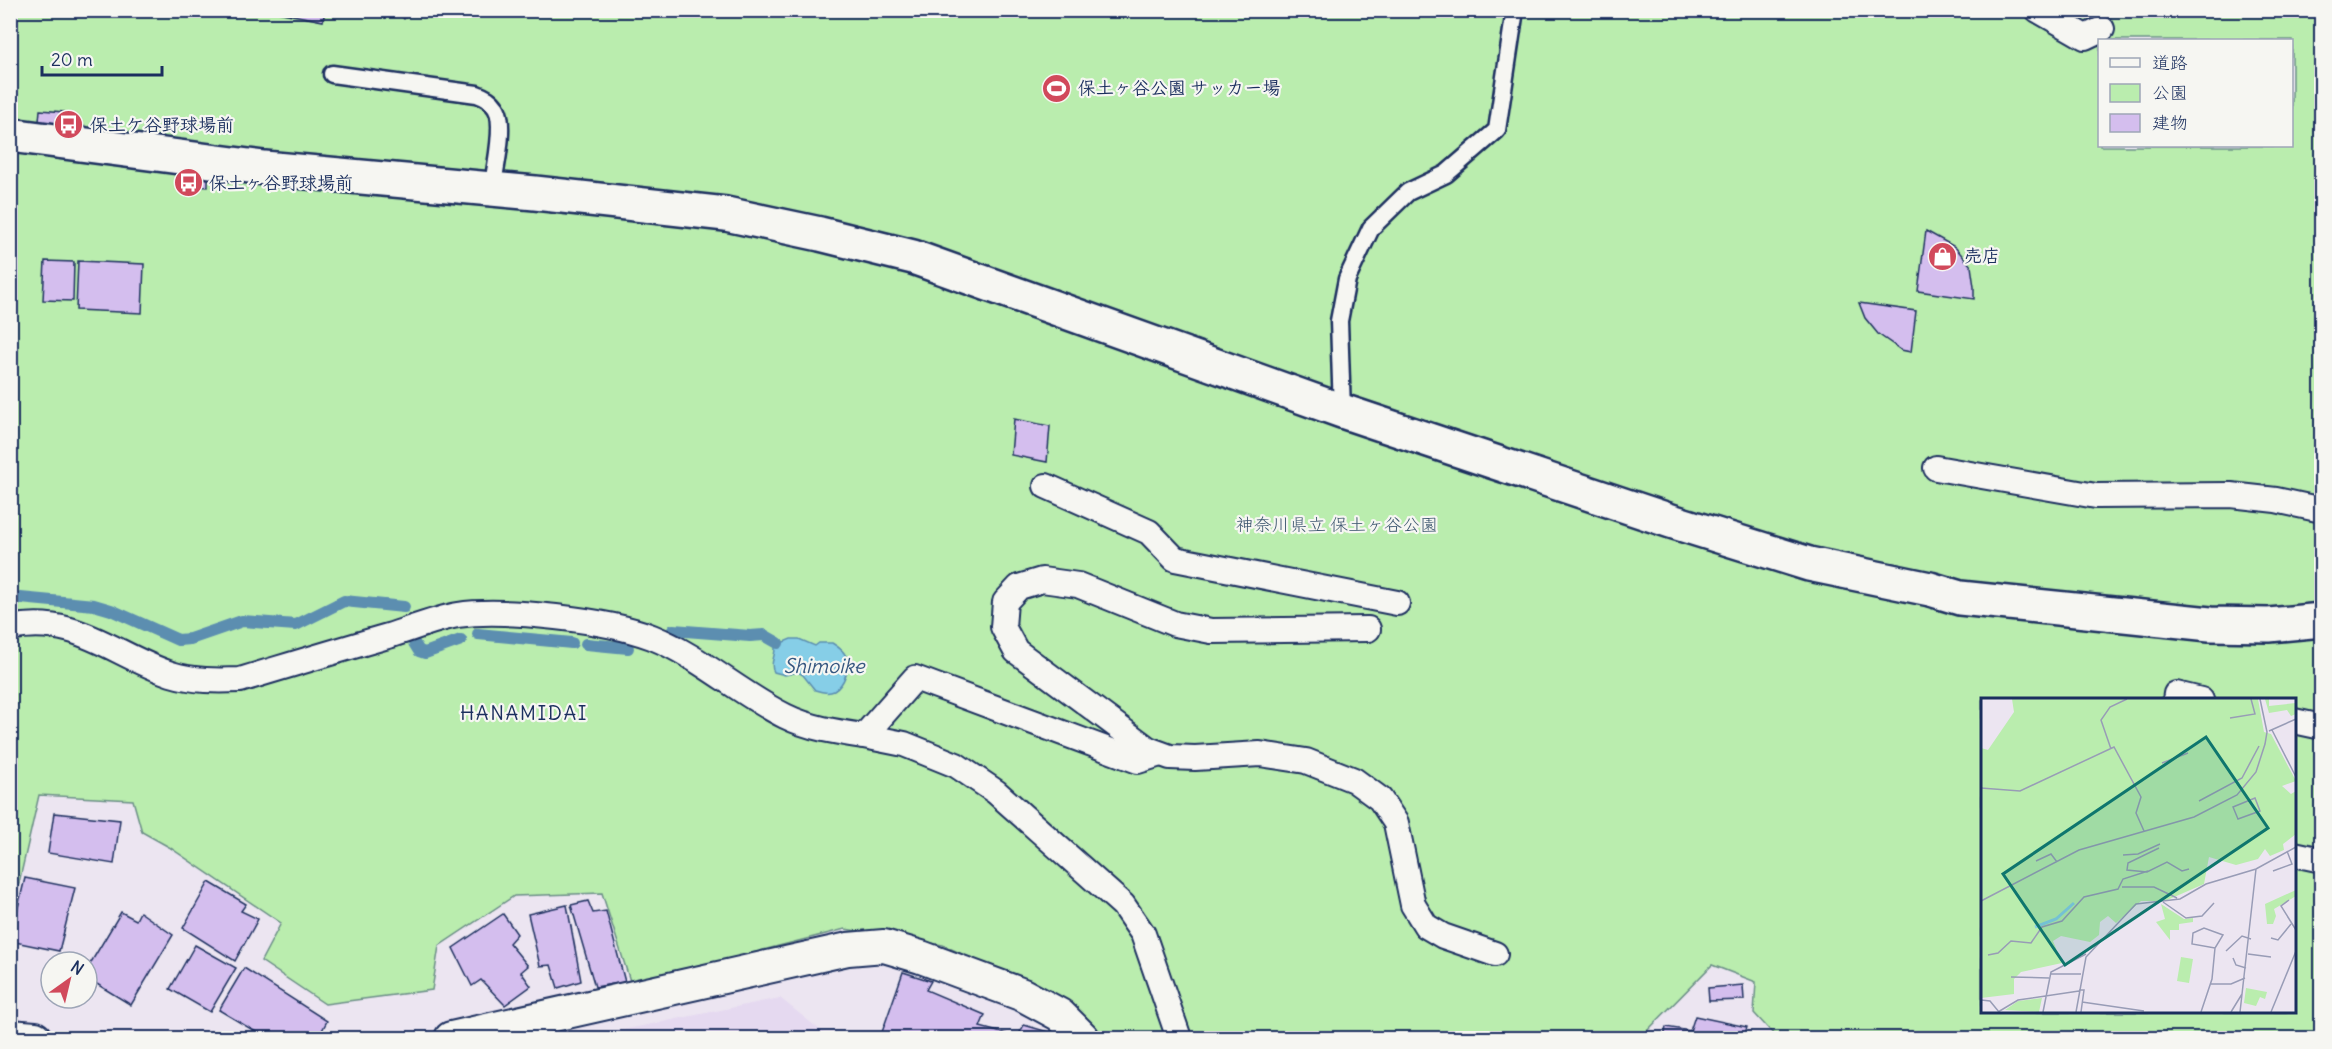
<svg xmlns="http://www.w3.org/2000/svg" width="2332" height="1049" viewBox="0 0 2332 1049" font-family="Delius,'Klee One',sans-serif">
	<style>
		.built { fill: #e5d9f0 }
		.green { fill: #baedae; stroke: #6a8e86; stroke-width: 1.5; fill-rule: evenodd }
		.water { fill: #86cee7; stroke: #5b8eb0; stroke-width: 1.5 }
		.lines { fill: none; stroke-linecap: round; stroke-linejoin: round }
		.stream { stroke: #5b8eb0; stroke-width: 12 }
		.building { fill: #d4beee; stroke: #1b2f5e; stroke-width: 1.5 }
		.service-casing { stroke: #1b2f5e; stroke-width: 21 }
		.pedestrian-casing { stroke: #1b2f5e; stroke-width: 28 }
		.minor-casing { stroke: #1b2f5e; stroke-width: 36 }
		.tertiary-casing { stroke: #1b2f5e; stroke-width: 38 }
		.service { stroke: #f6f6f2; stroke-width: 16 }
		.pedestrian { stroke: #f6f6f2; stroke-width: 24 }
		.minor { stroke: #f6f6f2; stroke-width: 32 }
		.tertiary { stroke: #f6f6f2; stroke-width: 33 }
		.labels { text-anchor: middle; stroke-width: 4.5; stroke-linejoin: round; paint-order: stroke }
		.poi-label { font-size: 18px; font-weight: bold; fill: #1b2f5e; stroke: #f6f6f2; text-anchor: start }
		.park-label { font-size: 18px; fill: #3b556e; stroke: #f6f6f2 }
		.water-label { font-size: 20px; font-style: italic; fill: #365780; stroke: #f6f6f2 }
		.neighbourhood-label { font-size: 20px; letter-spacing: 1.5px; fill: #1b2f5e; stroke: #f6f6f2 }
		.inset-river { fill: none; stroke: #86cee7; stroke-width: 3 }
		.inset-road { fill: none; stroke: #989cb6; stroke-width: 1.5 }
		.view { fill: #0f766e; fill-opacity: 0.15; stroke: #0f766e; stroke-width: 3 }
		.inset-edge { fill: none; stroke: #1b2f5e; stroke-width: 3 }
	</style>
	<rect width="100%" height="100%" fill="#ece5f1"/>
	<filter id="ink" filterUnits="userSpaceOnUse"><feTurbulence type="fractalNoise" baseFrequency=".0167" numOctaves="2"/><feDisplacementMap in="SourceGraphic" scale="12" xChannelSelector="R" yChannelSelector="G"/><feConvolveMatrix kernelMatrix="1 2 1 2 8 2 1 2 1" color-interpolation-filters="sRGB"/></filter>
	<g filter="url(#ink)">
		<path class="built" d="M780,998L830,1038H583Z"/>
		<path class="green" d="M11,11H2321V1038H1777L1754,1013L1756,982L1712,965L1640,1038H1095L1053,997L943,945L845,929L631,984L602,893L514,896L439,946L432,990L325,1004L261,961L281,923L169,847L142,832L133,800L39,795L11,918ZM2100,40H2292V146H2100ZM1982,700H2294V1012H1982Z"/>
		<path class="water" d="M791,639H799L815,646L819,643H832C837,646 843,650 846,656C851,667 844,685 834,691C828,694 821,692 815,690L803,675L798,672L785,675L774,672C769,663 776,656 775,646L780,640L784,642Z"/>
		<g class="lines">
			<g class="stream">
				<path d="M10,597L94,605L111,610L178,640L190,639L242,621L296,625L344,601L404,607"/>
				<path d="M673,630L750,636L764,635L778,643"/>
				<path d="M478,634L572,643"/>
				<path d="M414,643L419,651L425,653L461,640"/>
				<path d="M586,644L628,648"/>
			</g>
		</g>
		<g class="building">
			<path d="M267,10H325L323,21Z"/>
			<path d="M396,10H413L404,19Z"/>
			<path d="M40,110L64,112L63,124L39,121Z"/>
			<path d="M186,176L208,178V187L185,185Z"/>
			<path d="M1926,231L1955,247L1971,266L1974,287V299L1918,291Z"/>
			<path d="M45,261L74,262L73,301L43,300Z"/>
			<path d="M78,261L144,264L142,313L76,310Z"/>
			<path d="M1859,303L1916,311L1911,352L1901,350L1878,334L1865,318Z"/>
			<path d="M1014,419L1050,426L1047,462L1011,455Z"/>
			<path d="M54,813L120,820L114,864L48,853Z"/>
			<path d="M25,878L75,888L59,951L10,941Z"/>
			<path d="M209,882L246,904L241,911L258,919L235,961L183,928Z"/>
			<path d="M588,901L593,913L606,911L625,982L595,987L571,905Z"/>
			<path d="M567,905L581,981L558,988L551,965L540,966L528,914Z"/>
			<path d="M121,912L136,920L140,912L173,935L131,1005L87,978V969Z"/>
			<path d="M503,914L517,934L509,943L528,966L521,972L531,986L505,1005L481,980L472,986L453,948Z"/>
			<path d="M195,945L236,968L210,1012L170,989Z"/>
			<path d="M244,968L327,1021L318,1038H266L219,1010Z"/>
			<path d="M903,972L931,981L926,990L985,1015L980,1027L1006,1034L1004,1038H880Z"/>
			<path d="M1743,985L1744,1000L1709,1001L1708,988Z"/>
			<path d="M1695,1016L1747,1027L1744,1038H1664L1666,1027L1690,1031Z"/>
			<path d="M1024,1025L1048,1032L1046,1038H1017Z"/>
		</g>
		<g class="lines">
			<defs>
				<g id="service">
					<path d="M332,74L477,94C485,97 491,100 496,108C506,123 495,170 492,189"/>
					<path d="M1342,411L1339,321L1347,279L1371,228L1408,192L1446,174L1497,130L1515,10"/>
				</g>
				<g id="pedestrian">
					<path d="M2038,10L2085,37L2102,29"/>
					<path d="M1936,468L2096,496L2231,495L2276,500L2322,510"/>
					<path d="M1046,486L1149,532L1175,559L1397,603"/>
					<path d="M10,628C76,614 113,655 171,674C194,681 216,681 240,680C290,665 339,650 388,636C411,629 435,619 458,615C504,608 608,620 652,637C699,656 739,693 785,716C809,728 837,732 864,736L915,678L1138,761L1160,754"/>
					<path d="M1368,629L1211,631L1175,624L1078,585L1042,580L1019,587L1005,602L1003,627L1016,651L1148,749L1170,757L1195,758L1260,754L1306,761L1354,780L1380,799L1396,823L1413,905L1426,926L1443,936L1495,954"/>
					<path d="M2175,700L2176,694L2201,700"/>
					<path d="M2294,721L2322,727"/>
					<path d="M864,736L904,744L956,765L996,792L1123,905L1143,934L1179,1038"/>
					<path d="M2294,854L2322,860"/>
				</g>
				<g id="minor">
					<path d="M10,1036L35,1038"/>
					<path d="M451,1038L848,949L884,946L921,957L1023,995L1060,1015L1083,1038"/>
				</g>
				<path id="tertiary" d="M10,135L264,168L535,193L726,214L820,234L913,257L1342,411L1671,521L1809,564L1930,589L1960,598L2210,624L2269,625L2322,620"/>
			</defs>
			<use href="#service" class="service-casing"/>
			<use href="#pedestrian" class="pedestrian-casing"/>
			<use href="#minor" class="minor-casing"/>
			<use href="#tertiary" class="tertiary-casing"/>
			<use href="#service" class="service"/>
			<use href="#pedestrian" class="pedestrian"/>
			<use href="#minor" class="minor"/>
			<use href="#tertiary" class="tertiary"/>
		</g>
	</g>
	<defs>
		<symbol id="stadium-disc" viewBox="-11 -11 22 22"><circle r="9.5" fill="#d1495b" stroke="#f6f6f2"/><path d="M0-5a6.5 5 0 1 0 0 10a6.5 5 0 1 0 0-10ZM-3.5-1.8h7v3.6h-7Z" fill="#fff"/></symbol>
		<symbol id="bus-disc" viewBox="-11 -11 22 22"><circle r="9.5" fill="#d1495b" stroke="#f6f6f2"/><path d="M-5-6H5V4H4V6H2V4H-2V6H-4V4H-5ZM-3.5-4V0h7V-4ZM-3.5 1.2v1.5H-2V1.2ZM2 1.2v1.5H3.5V1.2Z" fill="#fff"/></symbol>
		<symbol id="shop-disc" viewBox="-11 -11 22 22"><circle r="9.5" fill="#d1495b" stroke="#f6f6f2"/><path d="M-5-2.5h2.3a2.7 3.5 0 0 1 5.4 0H5L5.5 6h-11ZM-1.5-2.5h3a1.5 2.3 0 0 0-3 0Z" fill="#fff"/></symbol>
	</defs>
	<g fill-rule="evenodd">
		<use href="#stadium-disc" x="1040" y="72" width="33" height="33"/>
		<use href="#bus-disc" x="52" y="108" width="33" height="33"/>
		<use href="#bus-disc" x="172" y="166" width="33" height="33"/>
		<use href="#shop-disc" x="1926" y="240" width="33" height="33"/>
	</g>
	<g class="labels">
		<g class="poi-label">
			<text x="1078" y="94">保土ヶ谷公園 サッカー場</text>
			<text x="90" y="131">保土ケ谷野球場前</text>
			<text x="209" y="189">保土ヶ谷野球場前</text>
			<text x="1964" y="262">売店</text>
		</g>
		<g class="park-label">
			<text x="1337" y="531">神奈川県立 保土ヶ谷公園</text>
		</g>
		<g class="water-label">
			<text x="824" y="673">Shimoike</text>
		</g>
		<g class="neighbourhood-label">
			<text x="524" y="720">HANAMIDAI</text>
		</g>
	</g>
	<g transform="translate(1981 698)">
		<rect width="315" height="315" fill="#ece5f1"/>
		<path d="M31,1H277L283,34L290,36L315,83L301,88L310,96L315,93V136L302,146L303,152L289,158L284,151L277,161L255,167L228,159L223,186L184,203H160L135,225L127,218L119,224L118,237L109,244L80,238L72,243L81,265L40,274L33,281V296L0,300V50L7,52L33,14ZM284,1H288V8L315,5V16L310,18L306,12L288,15ZM315,192V198L293,211L295,218L292,226H286L284,206ZM180,206L203,221L212,220V224L198,226V232H189V242L175,224L184,221ZM200,259L212,261L208,285L196,283ZM265,290L286,294L284,301L279,299L275,308L263,305ZM61,300L58,314L24,312L37,303Z" fill="#baedae"/>
		<path class="inset-river" d="M54,229L75,221L93,205"/>
		<path class="inset-road" d="M249,20L274,16L270,1M291,32L315,79M288,33L315,21M130,51L120,22L129,9L146,1M181,65L207,55M0,90L39,93L133,49L160,99L155,115L163,133M274,100L279,113L257,121L252,109ZM218,103L261,80L278,48M178,150L147,165L146,172L166,174L186,164L201,173L208,171M142,157L157,156L179,146M55,163L70,156L76,164M292,173L311,166L306,153M141,189H173L196,200M308,202L300,208L315,232M0,203L98,152L213,119L256,97L275,74L284,46L286,34L279,1M182,204L205,220L221,218L233,205M290,240L297,242L310,226M245,253L261,238L270,241M267,256L290,259M7,257L17,255L30,243L50,245L61,229L81,223L103,199L137,191L142,181L167,173M252,260L255,267L265,270M69,276H100M30,279L68,280M229,286H250L264,280M98,292H103L100,314M0,302L9,303L18,314M101,304L163,313M17,314L37,302L98,293M62,314L70,274L105,256M95,314L105,259L155,206L199,201L225,186L275,171L315,149M220,314L231,281L234,250L242,237L223,230L212,235L211,246L234,250M250,314L261,296M259,314L275,171M290,314L315,253"/>
		<path class="view" d="M225,39L287,130L84,267L22,176Z"/>
		<rect width="315" height="315" class="inset-edge"/>
	</g>
	<rect width="2332" height="1049" fill="none" stroke="#f6f6f2" stroke-width="36"/>
	<rect x="18" y="18" width="2296" height="1013" fill="none" stroke="#1b2f5e" stroke-width="2" filter="url(#ink)"/>
	<rect x="2098" y="39" width="195" height="108" fill="#f6f6f2" stroke="#9ea6b7" stroke-width="1.5"/>
	<rect x="2110" y="58" width="30" height="9" fill="#f6f6f2" stroke="#9ea6b7" stroke-width="1.5"/>
	<text x="2152" y="69" font-size="18" fill="#1b2f5e">道路</text>
	<rect x="2110" y="84" width="30" height="18" fill="#baedae" stroke="#9ea6b7" stroke-width="1.5"/>
	<text x="2152" y="99" font-size="18" fill="#1b2f5e">公園</text>
	<rect x="2110" y="114" width="30" height="18" fill="#d4beee" stroke="#9ea6b7" stroke-width="1.5"/>
	<text x="2152" y="129" font-size="18" fill="#1b2f5e">建物</text>
	<g transform="translate(69 980) rotate(34)"><circle r="28" fill="#f6f6f2" stroke="#9ea6b7" stroke-width="1.5"/>
	<path d="M0-4.5L10 22L0 15L-10 22Z" fill="#d1495b"/>
	<text y="-9" font-size="16" font-weight="bold" text-anchor="middle" fill="#1b2f5e">N</text>
	</g>
	<path d="M42 66v9h120v-9" fill="none" stroke="#1b2f5e" stroke-width="3"/>
	<text x="51" y="66" font-size="18" fill="#1b2f5e" stroke="#f6f6f2" stroke-width="4.5" paint-order="stroke">20 m</text>
</svg>
